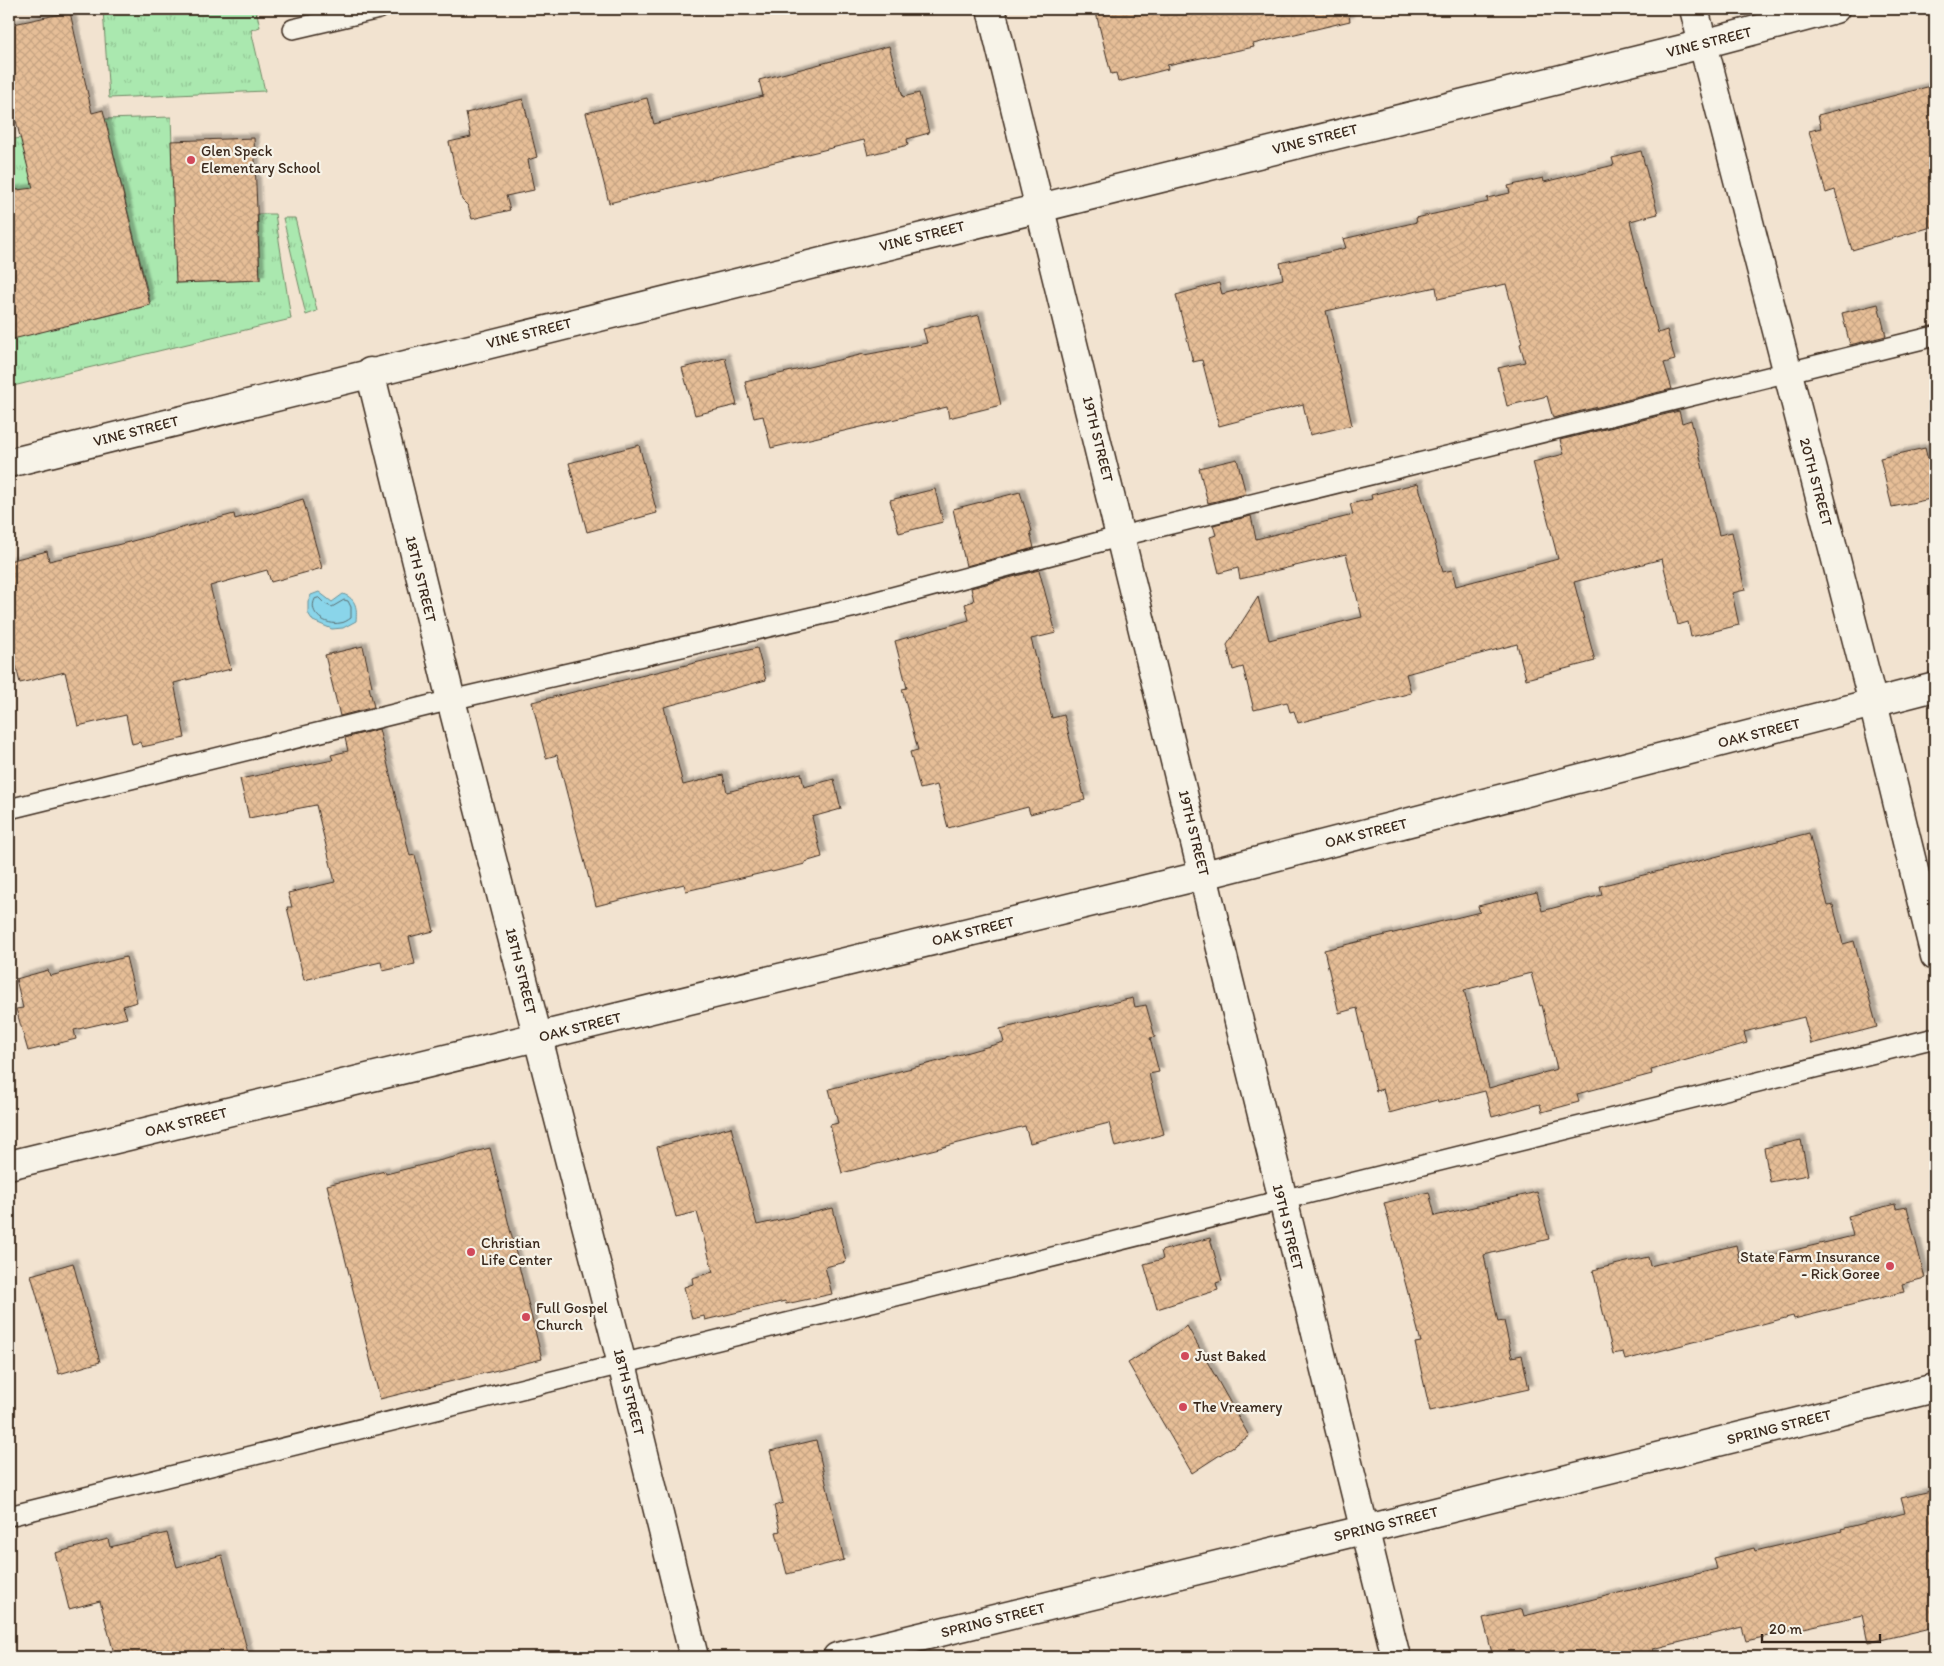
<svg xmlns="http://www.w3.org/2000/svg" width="1944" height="1666" viewBox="0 0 1944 1666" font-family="Itim,sans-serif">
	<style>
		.grass { fill: url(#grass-tufts); stroke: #728966 }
		.water { fill: #8ad5ea; stroke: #6a9198 }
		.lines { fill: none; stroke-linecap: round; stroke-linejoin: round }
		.shore { stroke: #5b6e70; stroke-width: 1 }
		.building { fill: url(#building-cross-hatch); stroke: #3b2a1e; fill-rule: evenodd; filter: url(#shadow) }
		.service-casing { stroke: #3b2a1e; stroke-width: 22 }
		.minor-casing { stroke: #3b2a1e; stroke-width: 31 }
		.tertiary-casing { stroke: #3b2a1e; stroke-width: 31 }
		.secondary-casing { stroke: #3b2a1e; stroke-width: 31 }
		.service { stroke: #f7f3e8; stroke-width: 19 }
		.minor { stroke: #f7f3e8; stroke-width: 28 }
		.tertiary { stroke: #f7f3e8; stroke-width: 28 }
		.secondary { stroke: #f7f3e8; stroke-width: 28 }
		.poi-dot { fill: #d1495b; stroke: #f7f3e8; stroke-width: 2 }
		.labels { text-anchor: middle; stroke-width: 4.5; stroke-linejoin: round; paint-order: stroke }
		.street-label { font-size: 15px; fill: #3b2a1e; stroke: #f7f3e8 }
		.poi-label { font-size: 15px; fill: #3b2a1e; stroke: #f7f3e8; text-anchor: start }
	</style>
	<defs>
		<pattern id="grass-tufts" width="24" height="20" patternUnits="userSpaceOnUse" patternTransform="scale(1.25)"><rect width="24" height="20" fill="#aae8af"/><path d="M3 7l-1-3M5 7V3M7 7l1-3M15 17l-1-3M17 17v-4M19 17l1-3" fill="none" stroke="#93c796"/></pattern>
		<pattern id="building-cross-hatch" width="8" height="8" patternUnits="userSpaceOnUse" patternTransform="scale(1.25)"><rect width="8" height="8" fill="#e6be97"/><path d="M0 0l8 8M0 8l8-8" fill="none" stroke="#c6a382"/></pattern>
		<filter id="shadow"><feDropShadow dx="4.5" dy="-4.5" stdDeviation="1" flood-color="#0004"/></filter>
	</defs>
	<rect width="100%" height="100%" fill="#f2e3d0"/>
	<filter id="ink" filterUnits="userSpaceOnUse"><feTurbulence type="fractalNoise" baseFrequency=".02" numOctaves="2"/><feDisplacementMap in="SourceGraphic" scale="10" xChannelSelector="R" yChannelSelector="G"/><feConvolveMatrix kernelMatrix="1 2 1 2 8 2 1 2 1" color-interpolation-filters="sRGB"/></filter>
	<g filter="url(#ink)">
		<g class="grass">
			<path d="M103,9H256L260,27L251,30L265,91L109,98Z"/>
			<path d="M171,117L177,283L260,280L258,214H275L291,319L9,387V340L16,338L9,310V140L21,138L67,326L151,305L105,119Z"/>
			<path d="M283,218H295L317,311L306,315Z"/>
		</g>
		<path class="water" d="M319,592L332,602L343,594C357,599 357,609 356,621L343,628L332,629L313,621L308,613V601L311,595Z"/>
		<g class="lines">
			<path class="shore" d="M319,598L325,604L332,607L344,600L348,601L351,607V618C348,620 344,623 340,623C327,626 307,614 315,599Z"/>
		</g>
		<g class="building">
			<path d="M1095,9H1348L1350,21L1253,44L1254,47L1167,65L1168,69L1118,82L1116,73L1111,74Z"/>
			<path d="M70,12L92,113L103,110L150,305L9,340V191L33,188L9,93V25Z"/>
			<path d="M889,46L903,97L919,93L929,133L907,139L908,145L868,155L864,140L609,203L586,113L647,98L654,124L763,96L759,80Z"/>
			<path d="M1935,85V226L1852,250L1835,190L1826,193L1809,131L1821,128L1818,115Z"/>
			<path d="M523,99L537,157L528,160L534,190L506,196L510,210L472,219L468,206L462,200L449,142L471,137L466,113Z"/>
			<path d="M254,138L260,280L176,283L171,141Z"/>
			<path d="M1641,151L1658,214L1630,221L1658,333L1667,330L1675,360L1664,363L1672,389L1553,418L1547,396L1507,406L1498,368L1525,362L1520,344L1522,343L1506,284L1438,299L1436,287L1326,311L1352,425L1310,435L1303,404L1219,426L1202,360L1193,362L1176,295L1219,283L1222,294L1283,279L1280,263L1346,248L1343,239L1417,222L1416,218L1488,202L1487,198L1510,193L1508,186L1543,178L1544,182L1614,165L1612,158Z"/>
			<path d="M1878,304L1886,336L1850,345L1842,313Z"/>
			<path d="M979,315L1001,405L949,418L947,407L771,448L763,416L754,418L745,382L864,354V355L927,343L923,329Z"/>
			<path d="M725,358L737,405L695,415L682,368Z"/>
			<path d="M1679,411L1682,423L1691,420L1719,535L1732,532L1745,590L1732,593L1739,625L1691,637L1688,622L1678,625L1662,559L1574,582L1595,661L1526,679L1517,644L1406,674L1411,693L1328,715L1298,723L1294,711L1290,712L1287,702L1254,710L1243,667L1233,670L1227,645L1258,597L1269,640L1362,617L1346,554L1240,579L1238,568L1219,573L1210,537L1216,535L1213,525L1251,516L1256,539L1353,515L1350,504L1372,499L1371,495L1418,483L1443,572L1452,570L1456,586L1558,559L1533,462L1564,454L1560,440Z"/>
			<path d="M639,445L657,513L587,532L569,463Z"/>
			<path d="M1925,448L1935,488V498L1892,507L1880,458Z"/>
			<path d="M1237,459L1246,494L1208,503L1199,468Z"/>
			<path d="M935,489L943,522L899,533L890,500Z"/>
			<path d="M1020,492L1032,531L1030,532L1034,548L966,566L953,509Z"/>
			<path d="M303,499L322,568L271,582L267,570L210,586L231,669L174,683L185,738L142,747L140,742L132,744L126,715L78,726L65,672L20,683L9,637V561L47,551L49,561L125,543L234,514L235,519Z"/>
			<path d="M1039,570L1056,633L1031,639L1052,718L1064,715L1085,800L1030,814L1028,807L948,828L937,785L920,789L910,752L918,750L902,689L907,688L895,641L969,620L965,604L974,601L971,588Z"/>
			<path d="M363,646L372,686L369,687L374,707L340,716L325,655Z"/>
			<path d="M757,648L766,680L664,707L683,785L723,775L727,792L801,773L804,787L834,779L841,809L812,817L822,857L805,862V864L772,872L771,871L686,891L684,884L596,906L557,755L546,758L532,702Z"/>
			<path d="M379,729L410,856L415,855L434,931L409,937L415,964L383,971L381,962L304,980L287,907H292L288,893L335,882L316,805L249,818L240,779L333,760L331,755L348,751L345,738Z"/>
			<path d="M1809,833L1828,906L1833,905L1843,944L1854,941L1877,1027L1811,1044L1804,1017L1744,1032L1747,1043L1651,1070L1652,1074L1577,1094L1579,1102L1542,1112L1540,1104L1492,1117L1485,1091L1438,1103L1437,1100L1389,1113L1383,1089L1376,1091L1357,1008L1339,1013L1324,950L1480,912L1478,906L1537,892L1542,911L1602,895L1600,886ZM1531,973L1540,1006L1542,1005L1557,1069L1489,1088L1464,990Z"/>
			<path d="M126,957L137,1002L123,1006L127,1018L74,1030L76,1039L28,1051L16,1009L23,1008L16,979L48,970L50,976Z"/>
			<path d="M1133,998L1135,1007L1146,1005L1155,1037L1150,1038L1159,1072L1149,1074L1164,1134L1115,1147L1109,1123L1030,1143L1025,1126L842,1173L830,1125L838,1123L829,1089L947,1059V1058L1004,1042L1000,1029Z"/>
			<path d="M731,1127L757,1225L833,1208L846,1262L825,1267L832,1294L786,1304L785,1301L705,1320L704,1316L692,1319L684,1287L693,1284L692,1278L713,1272L697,1212L676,1217L657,1147Z"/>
			<path d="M1801,1140L1808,1175L1770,1182L1764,1148Z"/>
			<path d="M490,1148L542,1359L380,1399L327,1185L385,1171L386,1174Z"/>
			<path d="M1429,1192L1435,1216L1537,1192L1549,1239L1484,1255L1498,1322L1504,1321L1512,1357L1522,1355L1529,1389L1430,1411L1415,1343L1421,1342L1384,1203Z"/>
			<path d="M1895,1204L1896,1209L1907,1207L1925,1278L1902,1284L1904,1292L1794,1319L1793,1316L1625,1360L1623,1352L1613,1354L1593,1270L1648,1257L1650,1266L1736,1245L1740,1263L1853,1236L1848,1216Z"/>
			<path d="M1210,1238L1222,1281L1216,1283L1218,1290L1157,1309L1144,1264L1163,1259L1161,1251Z"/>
			<path d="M73,1263L100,1362L59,1374L31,1275Z"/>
			<path d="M1187,1326L1249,1436L1192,1473L1128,1363Z"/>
			<path d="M816,1440L844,1560L787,1574L776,1532L780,1531L774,1506L783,1503L770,1451Z"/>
			<path d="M1935,1490V1627L1868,1643L1862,1615L1746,1641L1742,1627L1653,1649L1655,1657H1493L1483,1618L1522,1609L1524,1616L1717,1569L1714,1558L1754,1548L1755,1551L1842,1531L1841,1529L1905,1513L1901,1498Z"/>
			<path d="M167,1533L177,1567L222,1555L249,1657H115L100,1601L69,1609L55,1553L108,1539L110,1547Z"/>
		</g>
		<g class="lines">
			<defs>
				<g id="service">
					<path d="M293,29L379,9"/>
					<path d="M9,809L451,700L851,608L1122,536L1935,336"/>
					<path d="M9,1516L1935,1038"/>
				</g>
				<g id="minor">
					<path d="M991,9C1130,557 1256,1109 1396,1657"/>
					<path d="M1694,9L1873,703L1935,956"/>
					<path d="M370,372L451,700L622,1364L694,1657"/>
					<path d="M9,1165L1204,875L1935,687"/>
				</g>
				<path id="tertiary" d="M9,463L1703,44L1835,9"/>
				<path id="secondary" d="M837,1657L1363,1530L1935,1388"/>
			</defs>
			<use href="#service" class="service-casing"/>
			<use href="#minor" class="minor-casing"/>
			<use href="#tertiary" class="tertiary-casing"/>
			<use href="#secondary" class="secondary-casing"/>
			<use href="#service" class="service"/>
			<use href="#minor" class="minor"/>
			<use href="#tertiary" class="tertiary"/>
			<use href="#secondary" class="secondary"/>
		</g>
	</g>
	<g class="poi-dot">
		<circle cx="191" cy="160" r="5"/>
		<circle cx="471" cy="1252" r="5"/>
		<circle cx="1890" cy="1266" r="5"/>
		<circle cx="526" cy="1317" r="5"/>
		<circle cx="1185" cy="1356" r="5"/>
		<circle cx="1183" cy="1407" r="5"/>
	</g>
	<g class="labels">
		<g class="street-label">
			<text transform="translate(1709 42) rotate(-14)" y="5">VINE STREET</text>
			<text transform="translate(1315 139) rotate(-14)" y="5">VINE STREET</text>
			<text transform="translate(922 236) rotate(-14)" y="5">VINE STREET</text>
			<text transform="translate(529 333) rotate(-14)" y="5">VINE STREET</text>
			<text transform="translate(136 431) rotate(-14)" y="5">VINE STREET</text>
			<text transform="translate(1098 439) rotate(76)" y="5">19TH STREET</text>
			<text transform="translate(1816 482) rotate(75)" y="5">20TH STREET</text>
			<text transform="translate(421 579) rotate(76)" y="5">18TH STREET</text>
			<text transform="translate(1759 733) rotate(-14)" y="5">OAK STREET</text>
			<text transform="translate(1194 833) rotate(76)" y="5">19TH STREET</text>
			<text transform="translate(1366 833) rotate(-14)" y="5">OAK STREET</text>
			<text transform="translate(973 931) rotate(-14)" y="5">OAK STREET</text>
			<text transform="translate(521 971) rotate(76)" y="5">18TH STREET</text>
			<text transform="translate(580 1027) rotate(-14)" y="5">OAK STREET</text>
			<text transform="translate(186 1122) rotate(-14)" y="5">OAK STREET</text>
			<text transform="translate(1288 1227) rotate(76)" y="5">19TH STREET</text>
			<text transform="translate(629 1392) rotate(76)" y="5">18TH STREET</text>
			<text transform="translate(1779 1427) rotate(-14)" y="5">SPRING STREET</text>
			<text transform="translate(1386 1524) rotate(-14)" y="5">SPRING STREET</text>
			<text transform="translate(993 1620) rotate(-14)" y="5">SPRING STREET</text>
		</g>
		<g class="poi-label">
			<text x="201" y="156">Glen Speck<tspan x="201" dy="17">Elementary School</tspan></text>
			<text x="481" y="1248">Christian<tspan x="481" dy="17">Life Center</tspan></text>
			<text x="1880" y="1262" text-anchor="end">State Farm Insurance<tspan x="1880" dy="17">- Rick Goree</tspan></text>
			<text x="536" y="1313">Full Gospel<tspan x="536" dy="17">Church</tspan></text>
			<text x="1195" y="1361">Just Baked</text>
			<text x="1193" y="1412">The Vreamery</text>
		</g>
	</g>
	<rect width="1944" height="1666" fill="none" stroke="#f7f3e8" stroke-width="30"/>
	<rect x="15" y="15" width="1914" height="1636" fill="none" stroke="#3b2a1e" stroke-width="2" filter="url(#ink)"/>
	<path d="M1762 1634v8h118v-8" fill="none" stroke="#3b2a1e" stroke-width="2.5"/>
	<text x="1769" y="1634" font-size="15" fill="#3b2a1e" stroke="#f7f3e8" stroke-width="4" paint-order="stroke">20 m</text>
</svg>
